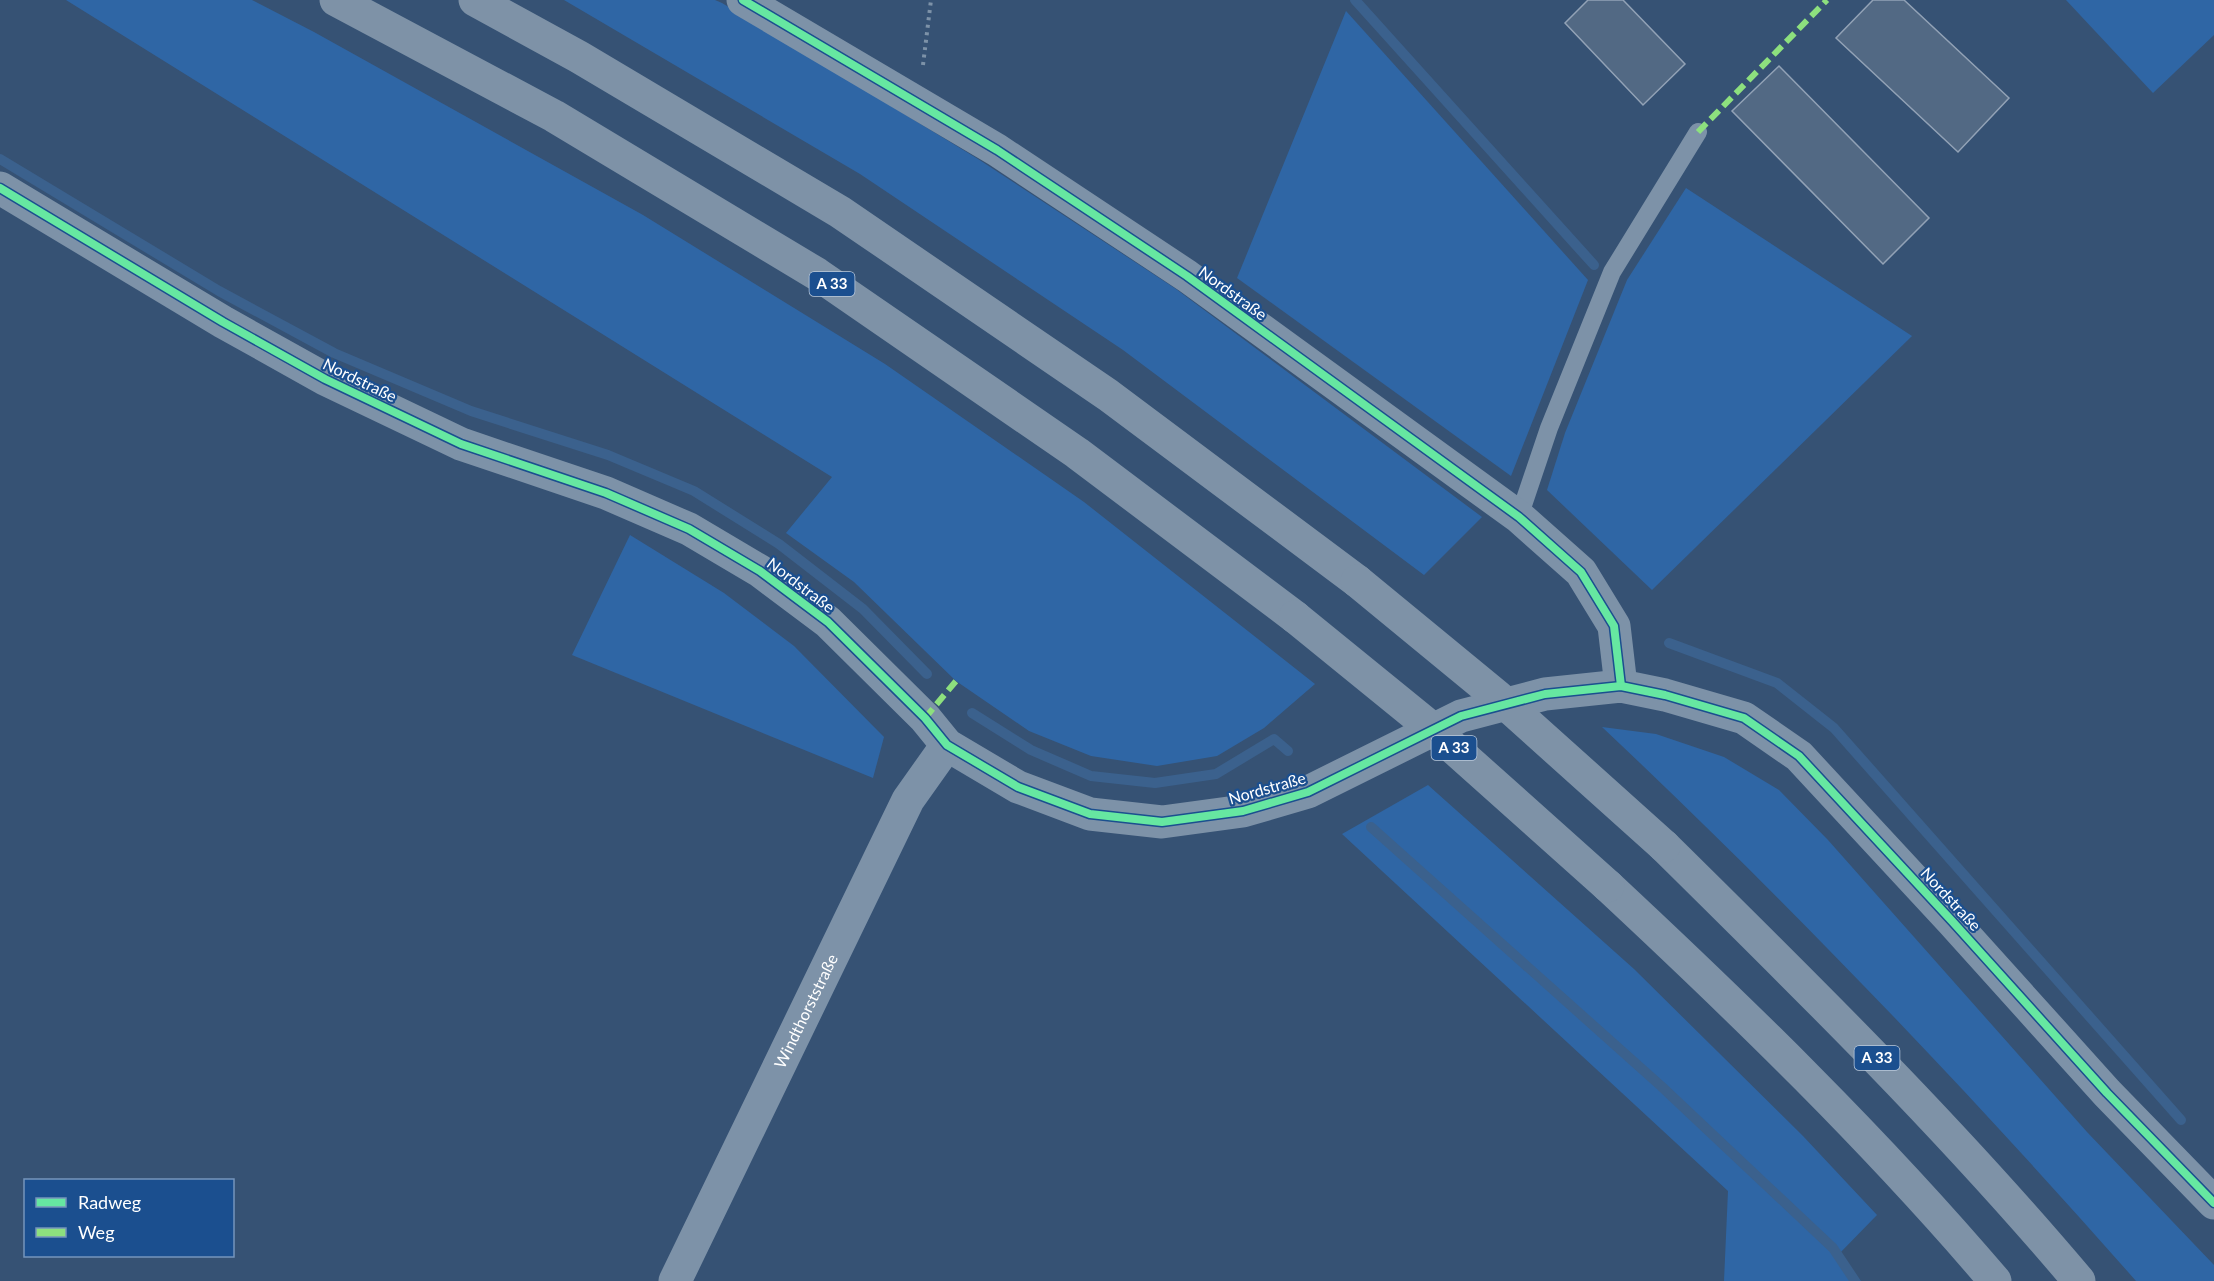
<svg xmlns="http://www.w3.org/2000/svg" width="2214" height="1281" viewBox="0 0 2214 1281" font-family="Lato,sans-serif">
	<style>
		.green { fill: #2f66a5 }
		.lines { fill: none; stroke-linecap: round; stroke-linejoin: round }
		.stream { stroke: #3b618d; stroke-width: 10 }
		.building { fill: #526984; stroke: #92a2b6; stroke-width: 1.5 }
		.path { stroke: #7d92a8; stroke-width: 4; stroke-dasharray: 3 4.5; stroke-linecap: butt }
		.service { stroke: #7d92a8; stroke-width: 18 }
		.minor { stroke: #7d92a8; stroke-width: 33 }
		.motorway { stroke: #7e92a7; stroke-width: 33 }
		.motorway-bridge { stroke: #7e92a7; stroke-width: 33 }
		.quiet { stroke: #8de07e; stroke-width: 6; stroke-dasharray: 12 6; stroke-linecap: butt }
		.cycleway-casing { stroke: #1b4f8f; stroke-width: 11 }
		.cycleway { stroke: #66e7a1; stroke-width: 8 }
		.labels { text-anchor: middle; stroke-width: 4.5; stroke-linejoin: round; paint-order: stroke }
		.shield { fill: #1b4f8f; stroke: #bbcadd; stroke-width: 1.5 }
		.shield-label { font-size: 15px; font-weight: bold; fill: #fff }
		.street-label { font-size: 16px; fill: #fff; stroke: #1b4f8f }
	</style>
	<rect width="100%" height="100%" fill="#365274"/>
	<g class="green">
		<path d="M66,0H252L314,32L643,215L885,364L1084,502L1315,684L1264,728L1217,756L1157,766L1091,756L1029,731L956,681L854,582L786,533L832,477Z"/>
		<path d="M564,0H715L722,3L978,159L1176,289L1482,517L1424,575L1123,350L860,174Z"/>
		<path d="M2066,0H2214V35L2153,93Z"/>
		<path d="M1346,11L1588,280L1511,476L1237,278Z"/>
		<path d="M1686,188L1912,336L1652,590L1547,490L1565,433L1627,280Z"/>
		<path d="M630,535L724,593L794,646L884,737L873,778L572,655Z"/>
		<path d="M1602,727L1656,734L1724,757L1779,790L1828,840L2087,1132L2214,1265V1281H2136C1966,1088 1789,903 1602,727Z"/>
		<path d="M1428,785L1634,969L1803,1136L1877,1215L1837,1256L1861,1281H1724L1728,1191L1342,834Z"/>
	</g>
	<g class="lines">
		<g class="stream">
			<path d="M1355,0L1594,265"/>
			<path d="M0,159L219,291L334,353L471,411L608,455L694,491L779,544L863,609L927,674"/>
			<path d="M1669,643L1777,683L1834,728L2181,1120"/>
			<path d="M972,713L1031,750L1091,776L1155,783L1216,774L1274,739L1288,751"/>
			<path d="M1371,827L1661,1086L1833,1248L1855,1281"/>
		</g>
	</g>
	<g class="building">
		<path d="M1588,0H1623L1685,64L1643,105L1565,23Z"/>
		<path d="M1873,0H1904L2009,98L1958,152L1836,38Z"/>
		<path d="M1779,66L1929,218L1883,264L1732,111Z"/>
	</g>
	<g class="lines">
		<path class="path" d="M923,65L931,0"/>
		<path class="service" d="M1519,517L1549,428L1612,272L1698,132"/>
		<g class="minor">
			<path d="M743,0L997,150L1187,276L1519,517L1581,572L1614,626L1621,686"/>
			<path d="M0,188L223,322L325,379L461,444L606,493L689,529L760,571L828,622L925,718L947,745L1018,787L1090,814L1162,822L1243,811L1308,792L1461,716L1545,694L1621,686L1665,695L1744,718L1799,756L1952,921L2107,1093L2214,1203"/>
			<path id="s1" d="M675,1281L908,800L947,745"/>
		</g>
		<g class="motorway">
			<path d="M336,0L554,116L817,274L1077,453L1295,617"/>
			<path d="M475,0L579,57L840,212L1108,395L1357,581"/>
			<path d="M1664,846C1807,987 1950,1128 2079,1281"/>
			<path d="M1608,886C1742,1011 1875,1140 1995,1281"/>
		</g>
		<g class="motorway-bridge">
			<path d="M1357,581L1498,697L1664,846"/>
			<path d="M1295,617L1429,726L1608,886"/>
		</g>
		<g class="quiet">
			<path d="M1698,132L1827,0"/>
			<path d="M925,718L956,681"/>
		</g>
		<defs>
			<g id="cycleway">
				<path d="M743,0L997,150L1187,276L1519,517L1581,572L1614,626L1621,686"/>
				<path d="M0,188L223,322L325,379L461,444L606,493L689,529L760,571L828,622L925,718L947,745L1018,787L1090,814L1162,822L1243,811L1308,792L1461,716L1545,694L1621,686L1665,695L1744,718L1799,756L1952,921L2107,1093L2214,1203"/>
			</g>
		</defs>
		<use href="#cycleway" class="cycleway-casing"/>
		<use href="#cycleway" class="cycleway"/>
	</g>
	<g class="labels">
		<g class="shield">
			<rect x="809.5" y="272" width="45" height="24" rx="4.5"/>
			<rect x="1431.5" y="736" width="45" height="24" rx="4.5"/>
			<rect x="1854.5" y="1046" width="45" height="24" rx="4.5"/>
		</g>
		<g class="shield-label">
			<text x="832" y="289">A 33</text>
			<text x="1454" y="753">A 33</text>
			<text x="1877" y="1063">A 33</text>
		</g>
		<g class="street-label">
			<text transform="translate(1233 293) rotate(36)" y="6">Nordstraße</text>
			<text transform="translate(360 380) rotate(26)" y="6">Nordstraße</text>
			<text transform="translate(801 585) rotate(37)" y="6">Nordstraße</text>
			<text transform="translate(1267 788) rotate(-16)" y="6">Nordstraße</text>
			<text transform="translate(1951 899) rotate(47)" y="6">Nordstraße</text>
			<text dy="6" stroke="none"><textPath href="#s1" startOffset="300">Windthorststraße</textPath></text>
		</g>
	</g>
	<rect x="24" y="1179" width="210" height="78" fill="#1b4f8f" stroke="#7695bc" stroke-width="1.5"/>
	<rect x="36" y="1198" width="30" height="9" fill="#66e7a1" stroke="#7695bc" stroke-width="1.5"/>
	<text x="78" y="1209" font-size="18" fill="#ffffff">Radweg</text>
	<rect x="36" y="1228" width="30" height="9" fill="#8de07e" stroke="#7695bc" stroke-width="1.5"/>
	<text x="78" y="1239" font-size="18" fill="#ffffff">Weg</text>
</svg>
